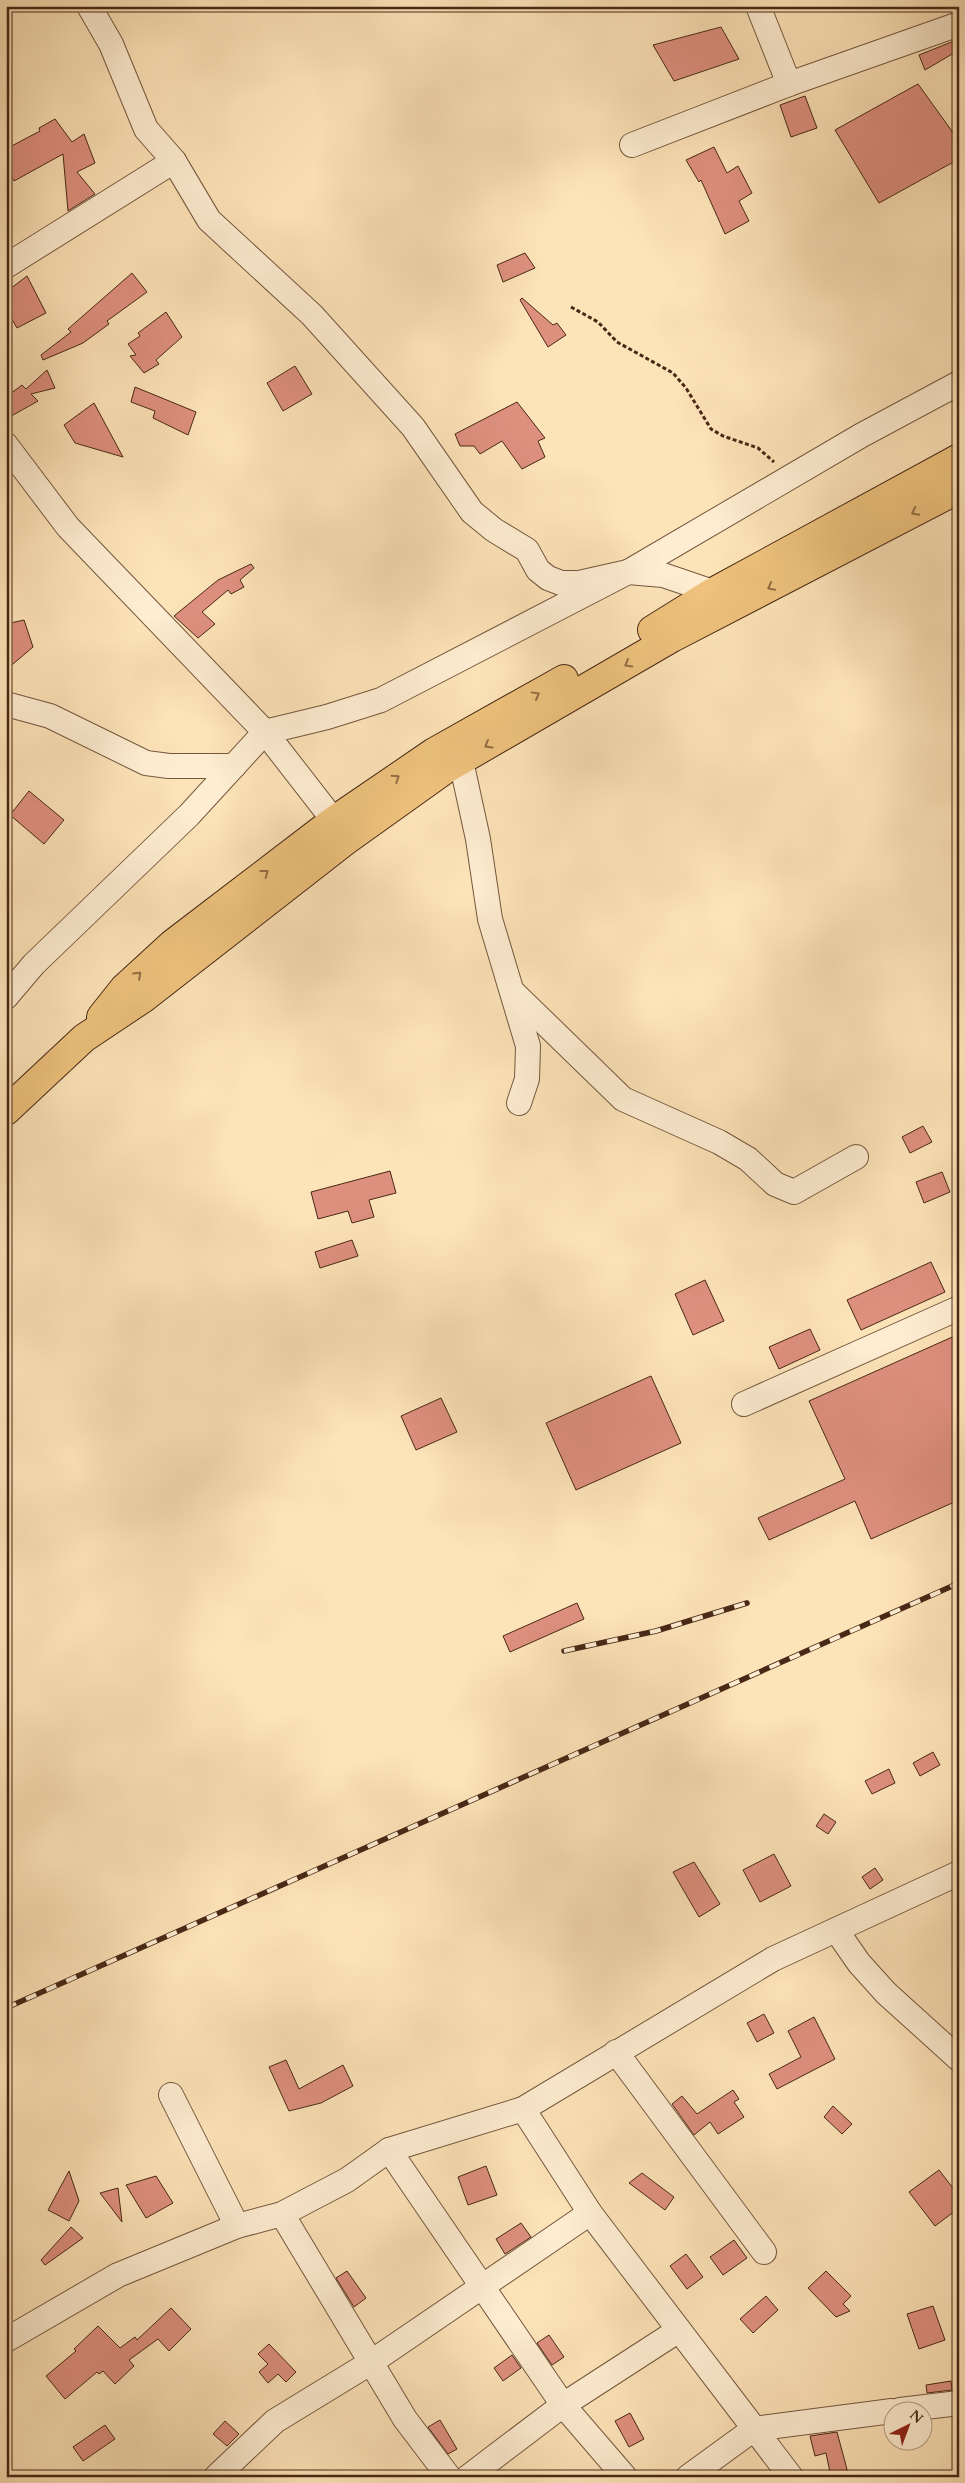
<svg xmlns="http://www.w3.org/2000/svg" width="965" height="2483" viewBox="0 0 965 2483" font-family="Cardo,serif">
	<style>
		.building { fill: #de907f; stroke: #482816 }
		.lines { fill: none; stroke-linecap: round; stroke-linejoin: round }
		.minor-casing { stroke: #75573e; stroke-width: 26 }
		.highway-casing { stroke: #482816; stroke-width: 30 }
		.path { stroke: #482816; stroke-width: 3; stroke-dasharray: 4 2.5; stroke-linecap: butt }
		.minor { stroke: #feedd1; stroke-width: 24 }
		.highway { stroke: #eec27c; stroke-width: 28 }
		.rail-casing { stroke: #482816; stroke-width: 5.5 }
		.rail { stroke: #feedd1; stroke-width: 4; stroke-dasharray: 11; stroke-linecap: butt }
		.oneway { stroke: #936d44 }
	</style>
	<rect width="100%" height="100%" fill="#fde3b8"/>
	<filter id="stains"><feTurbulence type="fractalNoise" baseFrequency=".004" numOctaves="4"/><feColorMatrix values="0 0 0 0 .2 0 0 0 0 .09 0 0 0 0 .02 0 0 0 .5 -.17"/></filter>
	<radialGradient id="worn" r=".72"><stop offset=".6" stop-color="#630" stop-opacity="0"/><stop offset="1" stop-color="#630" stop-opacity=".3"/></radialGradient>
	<g class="building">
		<path d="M721,27L739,59L674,81L653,45Z"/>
		<path d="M959,39V50L925,70L919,55Z"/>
		<path d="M918,84L959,141V159L879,203L835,130Z"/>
		<path d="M805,96L817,128L791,137L780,105Z"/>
		<path d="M55,119L72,142L84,134L95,163L77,172L95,194L68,211L63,154L14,181L6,168V149L40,131L39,128Z"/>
		<path d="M714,147L727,173L738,166L752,193L739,201L749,221L725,234L701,180L699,182L686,160Z"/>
		<path d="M525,253L535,268L503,282L497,265Z"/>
		<path d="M132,273L147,292L107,321L109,324L83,343L43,360L41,355L71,332L68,329Z"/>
		<path d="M27,276L46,313L17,328L6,309V292Z"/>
		<path d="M522,298L553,325L557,323L566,335L548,347L520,300Z"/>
		<path d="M166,312L182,337L156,360L159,364L144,373L130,356L136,355L128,344L140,336L138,333Z"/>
		<path d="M295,366L312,394L283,411L267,383Z"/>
		<path d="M47,370L55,388L31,394L38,401L6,419V397L22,385L26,389Z"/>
		<path d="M135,387L196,412L188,435L153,418L155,411L131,402Z"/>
		<path d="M517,402L545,438L538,441L545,457L522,469L502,441L480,454L474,446H460L455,434Z"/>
		<path d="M94,403L123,457L75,443L64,425Z"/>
		<path d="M251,564L254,568L240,580L244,587L231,594L228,590L202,612L215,624L198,638L174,616L218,580Z"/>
		<path d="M24,620L33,647L6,670V624Z"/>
		<path d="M29,791L64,820L44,844L10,815Z"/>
		<path d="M923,1126L932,1142L910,1153L902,1137Z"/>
		<path d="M390,1171L396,1193L369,1200L374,1217L352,1223L348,1211L318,1219L311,1192Z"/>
		<path d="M942,1172L950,1192L924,1203L916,1182Z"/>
		<path d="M352,1240L358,1256L320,1268L315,1252Z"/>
		<path d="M931,1262L945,1292L861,1330L847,1300Z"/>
		<path d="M705,1280L724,1321L693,1335L675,1294Z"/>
		<path d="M810,1329L820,1350L779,1369L769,1347Z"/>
		<path d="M959,1334V1500L871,1539L855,1501L769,1540L758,1518L845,1479L809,1401Z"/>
		<path d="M651,1376L681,1443L576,1490L546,1423Z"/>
		<path d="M441,1398L457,1432L416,1450L401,1416Z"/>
		<path d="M577,1603L584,1619L510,1652L503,1636Z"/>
		<path d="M933,1752L940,1765L920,1776L913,1763Z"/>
		<path d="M889,1769L895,1783L872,1794L865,1781Z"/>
		<path d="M824,1814L836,1822L828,1834L816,1826Z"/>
		<path d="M774,1854L791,1886L760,1902L743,1870Z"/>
		<path d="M694,1862L720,1904L699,1917L673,1872Z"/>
		<path d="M875,1868L883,1880L870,1889L862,1877Z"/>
		<path d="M764,2014L774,2033L757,2042L747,2023Z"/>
		<path d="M814,2017L835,2059L777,2089L769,2074L801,2057L788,2031Z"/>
		<path d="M286,2060L299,2089L343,2065L353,2086L321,2103L289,2111L269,2067Z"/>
		<path d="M733,2090L739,2099L734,2102L744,2117L718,2134L710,2122L694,2135L672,2104L682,2096L697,2114Z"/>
		<path d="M833,2106L852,2124L842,2134L824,2117Z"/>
		<path d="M486,2166L497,2195L468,2205L458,2177Z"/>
		<path d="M939,2170L959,2196V2208L935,2226L909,2192Z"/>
		<path d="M69,2171L79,2201L69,2221L48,2210Z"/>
		<path d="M642,2173L674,2197L665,2210L629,2183Z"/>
		<path d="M156,2176L173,2203L146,2218L126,2185Z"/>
		<path d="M118,2188L122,2222L100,2193Z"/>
		<path d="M521,2223L531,2237L505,2254L496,2239Z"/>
		<path d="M71,2227L83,2238L45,2265L41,2260Z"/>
		<path d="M734,2240L747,2258L723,2275L710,2257Z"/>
		<path d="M686,2254L703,2277L687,2289L670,2266Z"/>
		<path d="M347,2271L366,2298L354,2307L336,2278Z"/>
		<path d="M826,2271L851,2296L843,2304L850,2311L836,2317L808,2288Z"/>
		<path d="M766,2296L778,2310L753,2333L740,2319Z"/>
		<path d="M933,2306L945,2340L919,2349L907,2314Z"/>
		<path d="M171,2308L191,2329L169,2351L158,2339L129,2360L134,2366L115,2384L103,2371L99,2374L97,2372L65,2399L46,2376L76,2351L74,2349L98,2326L120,2348L135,2337L137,2340Z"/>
		<path d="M549,2335L564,2357L552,2365L537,2343Z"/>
		<path d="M269,2344L296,2372L286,2382L278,2374L268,2383L259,2372L268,2364L258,2354Z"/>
		<path d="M512,2355L521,2368L503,2381L494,2368Z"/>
		<path d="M951,2381L952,2390L927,2393L926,2385Z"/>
		<path d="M630,2413L644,2439L629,2447L615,2421Z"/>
		<path d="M440,2420L457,2449L448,2454L428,2427Z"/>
		<path d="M225,2421L239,2434L227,2446L213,2434Z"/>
		<path d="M105,2425L115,2439L83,2461L73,2447Z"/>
		<path d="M837,2432L848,2473L831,2477L826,2453L815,2456L810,2436Z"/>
	</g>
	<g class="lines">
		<defs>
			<g id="minor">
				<path d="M89,6L111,44L146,129L174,161L209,220L312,315L413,427L472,512L494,530L527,550L538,570L548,578L561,583H579L628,572L663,575L713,592"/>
				<path d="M758,6L789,84"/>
				<path d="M632,145L789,84L959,24"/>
				<path d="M6,266L174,161"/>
				<path d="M6,445L68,527L265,732L345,835"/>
				<path d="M6,704L50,716L146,763L169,766H234"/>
				<path d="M461,761L478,839L490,919L528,1046L527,1079L519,1103"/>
				<path d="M515,994L623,1099L719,1142L748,1159L775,1184L794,1192L856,1157"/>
				<path d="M6,997L34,964L189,815L265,732L327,717L381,700L628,572L862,435L959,383"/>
				<path d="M744,1404L959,1308"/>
				<path d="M836,1930L859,1963L886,1993L959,2059"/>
				<path d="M616,2052L764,2252"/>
				<path d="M171,2095L237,2226"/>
				<path d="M523,2109L590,2213L791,2477"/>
				<path d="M389,2150L563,2405L625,2477"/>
				<path d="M282,2214L405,2419L449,2477"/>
				<path d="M6,2340L118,2275L237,2226L282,2214L347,2180L389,2150L523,2109L773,1959L959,1873"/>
				<path d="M900,2410L959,2403"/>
				<path d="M216,2477L275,2421L370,2363L590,2213"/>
				<path d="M468,2477L563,2405L679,2330"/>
				<path d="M688,2477L754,2429L892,2411"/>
			</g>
			<g id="highway">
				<path d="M652,630L713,592L959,458"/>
				<path d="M101,1017L124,988L172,944L333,821L434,752L564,679"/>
				<path d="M6,1111L84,1038L144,998L348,839L446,769L672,638L959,489"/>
			</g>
		</defs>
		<use href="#minor" class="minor-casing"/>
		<use href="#highway" class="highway-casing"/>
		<path class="path" d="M571,307L598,322L617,342L673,373L686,388L711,429L723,436L758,448L774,462"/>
		<use href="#minor" class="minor"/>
		<use href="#highway" class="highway"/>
		<defs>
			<g id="rail">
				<path d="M564,1651L656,1631L747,1603"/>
				<path d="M6,2008L959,1583"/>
			</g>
		</defs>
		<use href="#rail" class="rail-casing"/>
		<use href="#rail" class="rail"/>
	</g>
	<defs><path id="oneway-chevron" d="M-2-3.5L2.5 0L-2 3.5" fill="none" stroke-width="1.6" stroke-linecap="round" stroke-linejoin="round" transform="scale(1.25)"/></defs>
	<g class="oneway">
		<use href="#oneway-chevron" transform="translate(915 512) rotate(153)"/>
		<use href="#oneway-chevron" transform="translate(771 587) rotate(152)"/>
		<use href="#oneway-chevron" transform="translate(628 664) rotate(150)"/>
		<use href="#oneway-chevron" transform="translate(536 695) rotate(-29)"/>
		<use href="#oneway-chevron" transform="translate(488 745) rotate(150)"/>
		<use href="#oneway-chevron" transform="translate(396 778) rotate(-34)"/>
		<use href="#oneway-chevron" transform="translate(265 873) rotate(-37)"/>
		<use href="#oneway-chevron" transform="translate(138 975) rotate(-43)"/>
	</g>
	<rect width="965" height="2483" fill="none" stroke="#fde3b8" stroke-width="25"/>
	<rect x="8" y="8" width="950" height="2468" fill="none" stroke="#482816" stroke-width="2.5"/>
	<rect x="12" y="12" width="940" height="2458" fill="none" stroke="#482816"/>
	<g transform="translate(908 2426) rotate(42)"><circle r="24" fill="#feedd1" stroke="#b59e86"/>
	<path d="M0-4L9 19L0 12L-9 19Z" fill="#8f2418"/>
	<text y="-8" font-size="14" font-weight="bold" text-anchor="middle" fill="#482816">N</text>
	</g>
	<rect width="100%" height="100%" filter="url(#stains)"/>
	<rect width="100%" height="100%" fill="url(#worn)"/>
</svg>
